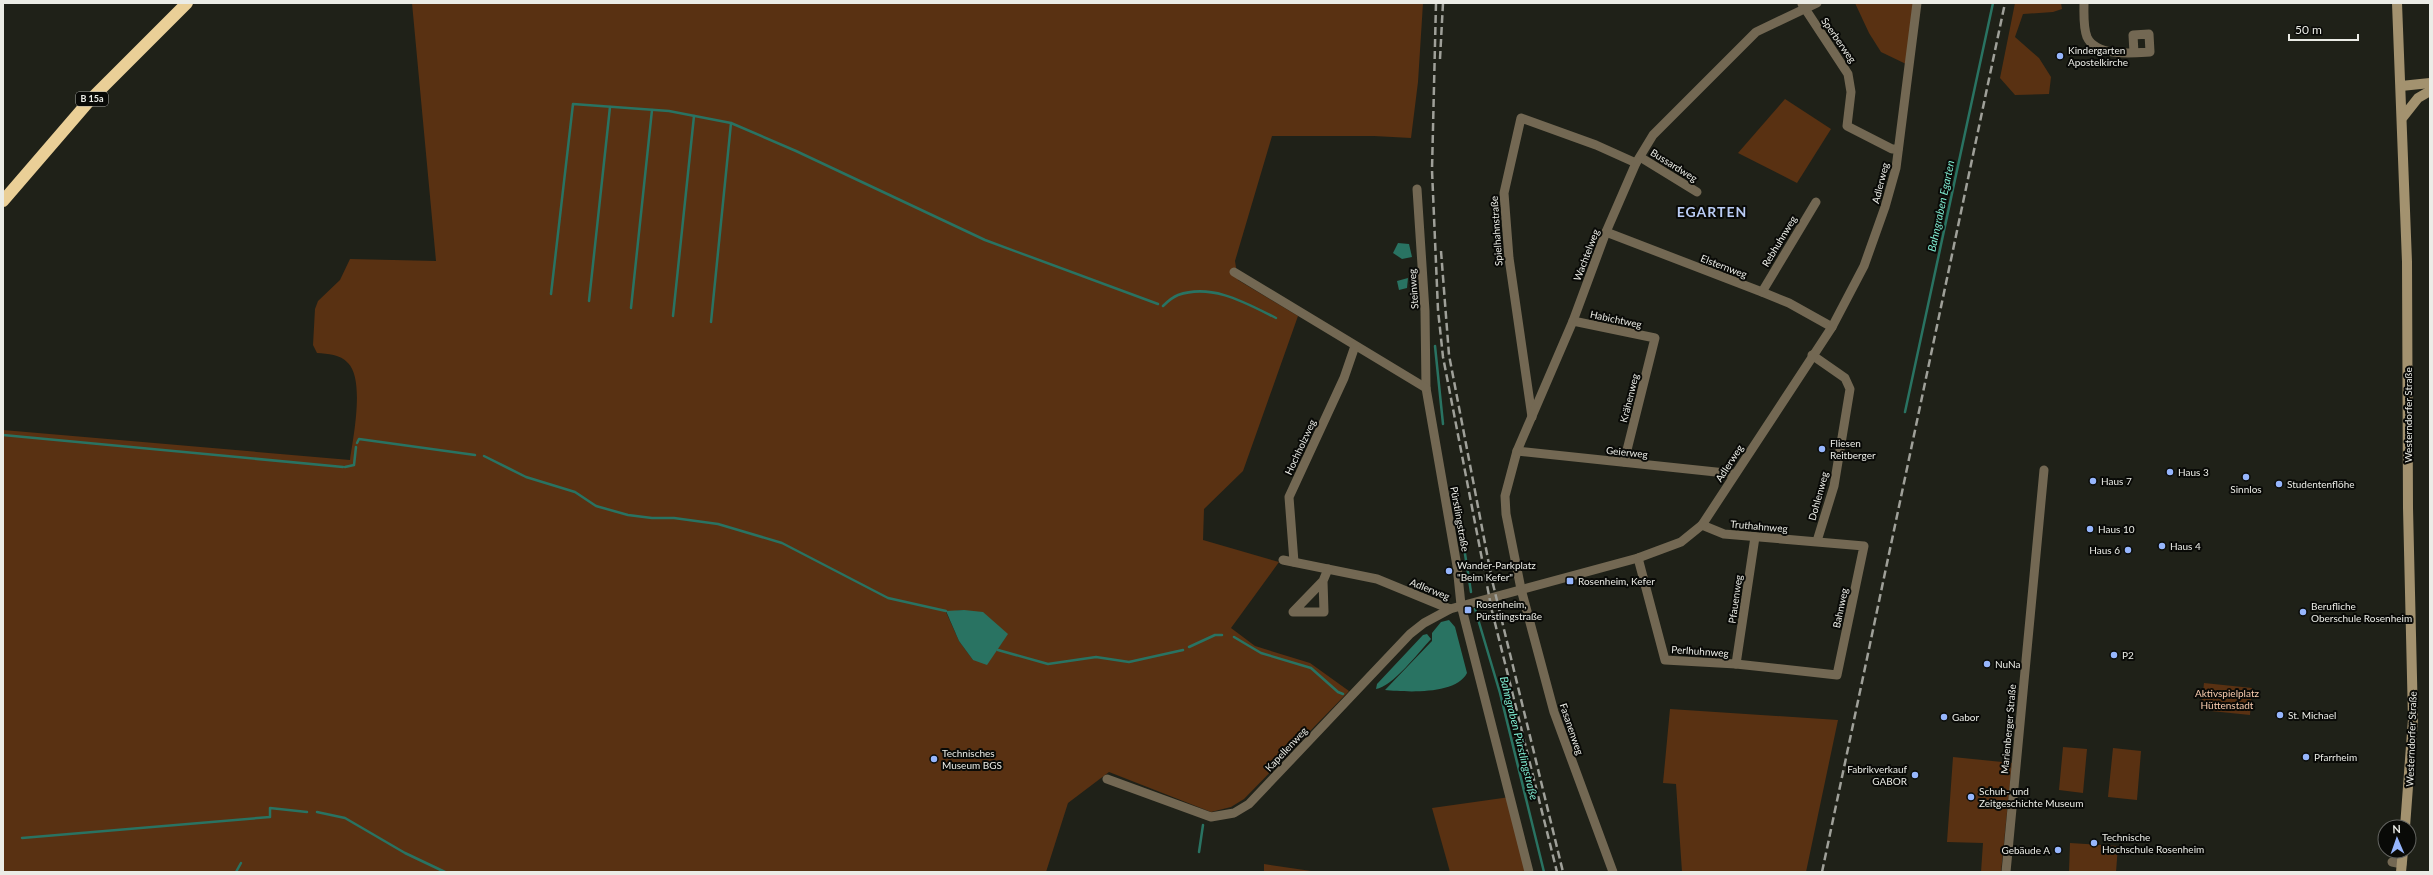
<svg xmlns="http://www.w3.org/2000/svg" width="2433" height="875" viewBox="0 0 2433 875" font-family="Lato,sans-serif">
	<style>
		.green { fill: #593112; fill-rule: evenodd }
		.water { fill: #297362 }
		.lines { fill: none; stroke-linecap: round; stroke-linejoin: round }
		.stream { stroke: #297362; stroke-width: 2.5 }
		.street { stroke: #736853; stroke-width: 9 }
		.secondary { stroke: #a3926f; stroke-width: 10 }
		.highway { stroke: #eacf97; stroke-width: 12 }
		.rail { stroke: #9fa099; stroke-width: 2.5; stroke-dasharray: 8 4; stroke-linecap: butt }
		.poi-dot { fill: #96b6fd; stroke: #090a07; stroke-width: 1.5 }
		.labels { text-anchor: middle; stroke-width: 4; stroke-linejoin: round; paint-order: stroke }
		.shield { fill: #090a07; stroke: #a7a8a3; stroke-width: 1 }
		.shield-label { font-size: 9px; font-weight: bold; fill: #ebece6 }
		.street-label { font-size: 10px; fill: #ebece6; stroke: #090a07 }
		.poi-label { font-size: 10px; fill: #ebece6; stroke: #090a07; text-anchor: start }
		.park-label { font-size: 10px; fill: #f9ccaf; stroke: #090a07 }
		.water-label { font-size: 11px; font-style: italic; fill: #7eeacf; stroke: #090a07 }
		.district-label { font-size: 14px; font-weight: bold; letter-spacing: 1px; fill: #baccf4; stroke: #090a07 }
	</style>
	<rect width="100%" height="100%" fill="#1f2118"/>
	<g class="green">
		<path d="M412,3H1423L1418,82L1411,138L1374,136H1272L1235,261L1238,280L1298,316L1243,471L1204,509L1203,540L1279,562L1231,628L1255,646L1310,663L1349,691L1244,799L1231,807L1211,812L1109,772L1068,803L1046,872H3V430L350,460C353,438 365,380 348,363C340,354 328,354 317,353L313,345L315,309L318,301L340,280L350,259L436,261ZM964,610L973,660L959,641L946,612Z"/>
		<path d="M1855,3H1913L1906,64L1881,52L1869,33Z"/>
		<path d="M2015,3H2061L2062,9L2053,12L2023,14L2015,37L2039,58L2051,77L2049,94L2015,95L2000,78Z"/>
		<path d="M1785,99L1831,129L1797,183L1738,153Z"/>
		<path d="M2204,683L2252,688L2250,715L2201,710Z"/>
		<path d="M1670,709L1838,720L1806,872H1682L1676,784L1663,783Z"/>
		<path d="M2063,747L2087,749L2083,793L2059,790Z"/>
		<path d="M2113,748L2141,751L2137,800L2108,797Z"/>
		<path d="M1953,757L2012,763L2001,872H1981L1983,843L1947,842Z"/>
		<path d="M1510,797L1528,872H1450L1432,808Z"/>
		<path d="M2070,843L2118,846L2116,872H2069Z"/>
		<path d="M1264,864L1318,872H1264Z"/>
	</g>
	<g class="water">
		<path d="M1398,243L1409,244L1412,257L1402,259L1393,253Z"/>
		<path d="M1408,278L1407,288L1399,290L1397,281Z"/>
		<path d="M964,610L983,612L1008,634L987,665L973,660L959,641L946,611Z"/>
		<path d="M1449,620L1455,627L1467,673C1456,695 1406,692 1385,690L1432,641V633L1441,622Z"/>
		<path d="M1427,634L1431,639C1419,652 1392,687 1376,689L1377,684L1423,635Z"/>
	</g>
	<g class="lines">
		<g class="stream">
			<path d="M551,294L573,104L669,111L731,123L796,151L985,240L1158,304"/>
			<path d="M589,301L610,107"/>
			<path d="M1163,306C1167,302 1173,297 1178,295C1212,283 1246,303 1276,318"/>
			<path d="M631,308L652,110"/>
			<path d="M673,316L694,116"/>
			<path d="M711,322L731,123"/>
			<path d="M1435,346L1443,424"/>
			<path d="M1905,412L1993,3"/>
			<path d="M3,435L343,467"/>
			<path d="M357,443L359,439L475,455"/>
			<path d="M484,456L526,477L575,492L596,506L628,515L652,518H674L718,524L782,543L888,598L946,611"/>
			<path d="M345,467L354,465L356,447"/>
			<path d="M1457,503L1471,592"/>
			<path d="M1475,609L1500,693L1544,872"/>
			<path d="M1234,637L1261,653L1311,668L1338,692L1343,694"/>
			<path d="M1189,647L1215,635H1222"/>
			<path d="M998,650L1048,664L1096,657L1129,662L1183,650"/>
			<path d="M317,812L345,818L405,853L445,872"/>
			<path d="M22,838L270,817V808L307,812"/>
			<path d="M1199,852L1203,825"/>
			<path d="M236,872L241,863"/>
		</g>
		<g class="street">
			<path d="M2084,3C2084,14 2083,27 2087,37C2096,57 2133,53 2150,52L2149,34L2133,35L2134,53"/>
			<path d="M1802,4L1848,74L1851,92L1847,126L1892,149H1898"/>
			<path d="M1640,157L1697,192"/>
			<path d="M1417,189L1425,311L1426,388L1457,566L1461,605L1529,872"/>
			<path d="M1606,232L1762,292L1789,303L1832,327"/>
			<path d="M1234,272L1426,388"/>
			<path d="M1762,292L1816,202"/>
			<path d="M1573,321L1655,338L1624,462"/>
			<path d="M1812,355L1845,378L1850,389L1834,486L1817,541"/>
			<path d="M1532,417L1509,258L1504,193L1521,118L1596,145L1636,163"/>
			<path d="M1517,451L1735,474"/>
			<path d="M1638,558L1665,660L1736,664L1837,675L1864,546L1724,534L1702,525"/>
			<path d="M1283,560L1377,579L1450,609L1638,558L1681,542L1702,525L1832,327L1864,266L1885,207L1896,168L1917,3"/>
			<path d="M1294,562L1289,497L1344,378L1355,346"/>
			<path d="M1323,581L1293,612H1324L1323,581L1328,569"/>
			<path d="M1736,664L1755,537"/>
			<path d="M1107,779L1211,817L1234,813L1249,804L1410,634L1424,623L1450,609"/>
			<path d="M2392,862L2402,864"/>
			<path d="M1613,872L1554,712L1521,589L1506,514L1505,496L1517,451L1573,321L1606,232L1636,163L1653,135L1756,32L1817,3"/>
			<path d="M2006,872L2044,470"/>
		</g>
		<g class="secondary">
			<path d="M2397,3L2407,262L2408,508L2413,719L2405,827"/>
			<path d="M2401,86L2430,83"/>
			<path d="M2403,117L2418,98L2430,91"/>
			<path d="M2401,872L2403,851"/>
		</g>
		<path class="highway" d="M3,201L90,100L187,3"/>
		<g class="rail">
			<path d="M1436,3L1432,170L1438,310L1443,357L1492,611L1557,872"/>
			<path d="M1440,59L1443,3"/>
			<path d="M1441,251L1449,355L1492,580L1563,872"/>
			<path d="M1822,872L2005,3"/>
		</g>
	</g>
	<g class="poi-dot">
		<circle cx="2060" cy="56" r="4"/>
		<circle cx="1822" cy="449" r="4"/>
		<circle cx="2170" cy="472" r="4"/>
		<circle cx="2246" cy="477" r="4"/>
		<circle cx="2093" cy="481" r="4"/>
		<circle cx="2279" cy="484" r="4"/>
		<circle cx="2090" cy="529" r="4"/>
		<circle cx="2162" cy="546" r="4"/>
		<circle cx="2128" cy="550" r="4"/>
		<circle cx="1449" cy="571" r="4"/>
		<rect x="1566" y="577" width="8" height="8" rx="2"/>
		<rect x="1464" y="606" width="8" height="8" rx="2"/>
		<circle cx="2303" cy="612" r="4"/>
		<circle cx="2114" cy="655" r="4"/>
		<circle cx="1987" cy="664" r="4"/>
		<circle cx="2280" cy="715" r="4"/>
		<circle cx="1944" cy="717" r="4"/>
		<circle cx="2306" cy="757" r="4"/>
		<circle cx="934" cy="759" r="4"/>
		<circle cx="1915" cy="775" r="4"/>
		<circle cx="1971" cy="797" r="4"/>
		<circle cx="2094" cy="843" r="4"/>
		<circle cx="2058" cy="850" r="4"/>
	</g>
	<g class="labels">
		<rect class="shield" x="76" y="92" width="32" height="14" rx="3"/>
		<g class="shield-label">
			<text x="92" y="102">B 15a</text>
		</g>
		<g class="street-label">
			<text transform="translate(1839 40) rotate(55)" y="4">Sperberweg</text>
			<text transform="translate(1674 165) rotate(32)" y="4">Bussardweg</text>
			<text transform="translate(1880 183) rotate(-76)" y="4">Adlerweg</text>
			<text transform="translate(1496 231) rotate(-94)" y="4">Spielhahnstraße</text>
			<text transform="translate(1779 241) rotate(-59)" y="4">Rebhuhnweg</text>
			<text transform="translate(1586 255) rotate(-69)" y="4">Wachtelweg</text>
			<text transform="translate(1724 266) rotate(21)" y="4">Elsternweg</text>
			<text transform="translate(1413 289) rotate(-94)" y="4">Steinweg</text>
			<text transform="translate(1616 319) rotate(12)" y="4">Habichtweg</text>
			<text transform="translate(1629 398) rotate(-76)" y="4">Krähenweg</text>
			<text transform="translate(2408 415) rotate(-90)" y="4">Westerndorfer Straße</text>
			<text transform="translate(1300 447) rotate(-65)" y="4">Hochholzweg</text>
			<text transform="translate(1627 452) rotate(6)" y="4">Geierweg</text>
			<text transform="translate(1729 463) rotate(-57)" y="4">Adlerweg</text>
			<text transform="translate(1818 496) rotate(-75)" y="4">Dohlenweg</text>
			<text transform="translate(1460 519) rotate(80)" y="4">Pürstlingstraße</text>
			<text transform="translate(1759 526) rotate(5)" y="4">Truthahnweg</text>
			<text transform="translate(1430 589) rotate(22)" y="4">Adlerweg</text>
			<text transform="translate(1735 599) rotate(-82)" y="4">Pfauenweg</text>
			<text transform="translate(1840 608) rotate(-78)" y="4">Bahnweg</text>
			<text transform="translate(1700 651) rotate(4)" y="4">Perlhuhnweg</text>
			<text transform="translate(1572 729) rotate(71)" y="4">Fasanenweg</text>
			<text transform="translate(2008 729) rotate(-85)" y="4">Marienberger Straße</text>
			<text transform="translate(2411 739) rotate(-88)" y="4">Westerndorfer Straße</text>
			<text transform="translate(1286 749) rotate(-47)" y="4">Kapellenweg</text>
		</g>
		<g class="poi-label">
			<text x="2068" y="54">Kindergarten<tspan x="2068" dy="12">Apostelkirche</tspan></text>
			<text x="1830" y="447">Fliesen<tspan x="1830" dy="12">Reitberger</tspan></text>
			<text x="2178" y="476">Haus 3</text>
			<text x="2101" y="485">Haus 7</text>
			<text x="2287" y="488">Studentenflöhe</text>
			<text x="2246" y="493" text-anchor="middle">Sinnlos</text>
			<text x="2098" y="533">Haus 10</text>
			<text x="2170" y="550">Haus 4</text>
			<text x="2120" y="554" text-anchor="end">Haus 6</text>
			<text x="1457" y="569">Wander-Parkplatz<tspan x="1457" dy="12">"Beim Kefer"</tspan></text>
			<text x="1578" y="585">Rosenheim, Kefer</text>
			<text x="1476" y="608">Rosenheim,<tspan x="1476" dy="12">Pürstlingstraße</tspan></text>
			<text x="2311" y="610">Berufliche<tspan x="2311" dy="12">Oberschule Rosenheim</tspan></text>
			<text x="2122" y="659">P2</text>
			<text x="1995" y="668">NuNa</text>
			<text x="2288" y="719">St. Michael</text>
			<text x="1952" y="721">Gabor</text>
			<text x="942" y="757">Technisches<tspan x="942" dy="12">Museum BGS</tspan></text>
			<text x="2314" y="761">Pfarrheim</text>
			<text x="1907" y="773" text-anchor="end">Fabrikverkauf<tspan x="1907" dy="12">GABOR</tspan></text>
			<text x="1979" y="795">Schuh- und<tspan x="1979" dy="12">Zeitgeschichte Museum</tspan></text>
			<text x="2102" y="841">Technische<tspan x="2102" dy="12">Hochschule Rosenheim</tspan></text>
			<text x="2050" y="854" text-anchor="end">Gebäude A</text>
		</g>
		<g class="park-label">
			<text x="2227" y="697">Aktivspielplatz<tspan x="2227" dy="12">Hüttenstadt</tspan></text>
		</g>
		<g class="water-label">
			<text transform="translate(1941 206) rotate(-78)" y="4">Bahngraben Egarten</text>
			<text transform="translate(1519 738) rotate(76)" y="4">Bahngraben Pürstlingstraße</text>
		</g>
		<g class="district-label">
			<text x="1712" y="217">EGARTEN</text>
		</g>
	</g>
	<rect width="2433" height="875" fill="none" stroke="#ebece6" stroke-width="8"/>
	<g transform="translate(2397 839) rotate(358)"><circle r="19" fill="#090a07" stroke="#636460"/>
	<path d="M0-3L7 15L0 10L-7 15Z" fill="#96b6fd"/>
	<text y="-6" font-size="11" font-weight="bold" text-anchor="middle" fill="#ebece6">N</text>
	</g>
	<path d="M2289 34v6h69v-6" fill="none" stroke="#ebece6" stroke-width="2"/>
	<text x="2295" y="34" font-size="12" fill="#ebece6" stroke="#090a07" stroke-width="3" paint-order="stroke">50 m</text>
</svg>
